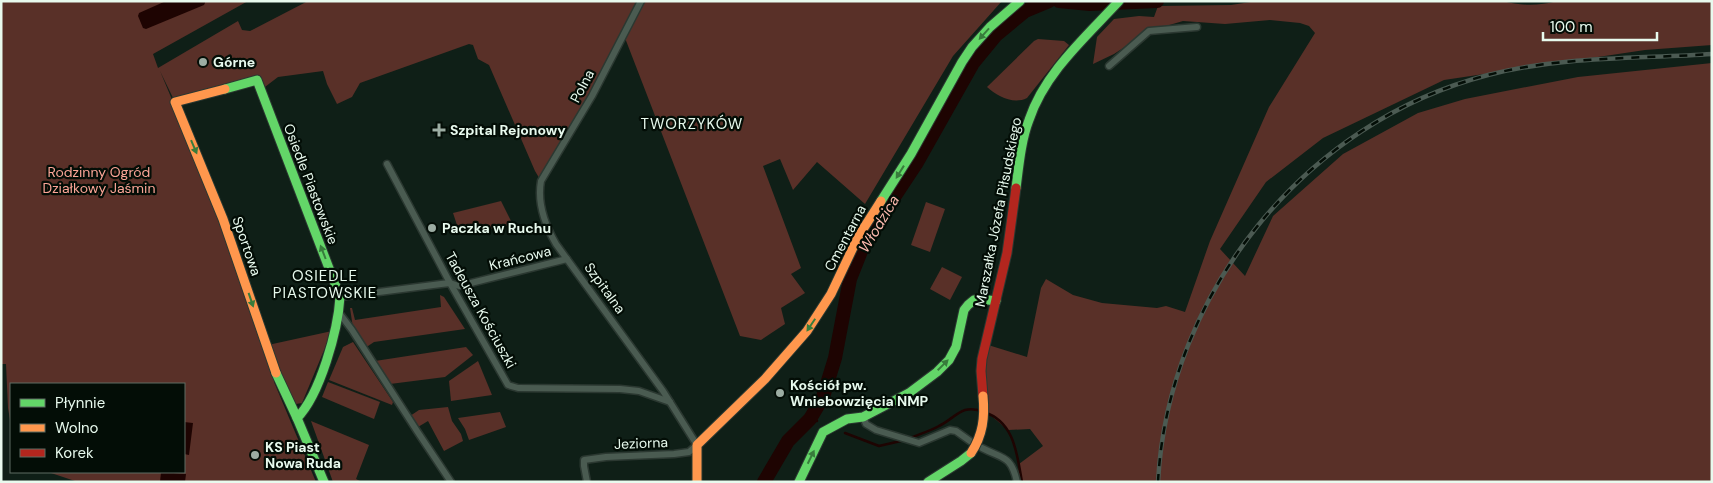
<svg xmlns="http://www.w3.org/2000/svg" width="1713" height="483" viewBox="0 0 1713 483" font-family="'DM Sans',sans-serif">
	<style>
		.green { fill: #593028 }
		.water { fill: #1e0402 }
		.lines { fill: none; stroke-linecap: round; stroke-linejoin: round }
		.stream { stroke: #1e0402; stroke-width: 2.5 }
		.river { stroke: #1e0402; stroke-width: 14 }
		.street-casing { stroke: #2b3831; stroke-width: 9 }
		.fast-casing { stroke: #2b3831; stroke-width: 11 }
		.slow-casing { stroke: #2b3831; stroke-width: 11 }
		.jam-casing { stroke: #2b3831; stroke-width: 11 }
		.street { stroke: #4a5b51; stroke-width: 6 }
		.fast { stroke: #63d668; stroke-width: 9 }
		.slow { stroke: #ff974d; stroke-width: 9 }
		.jam { stroke: #b3261e; stroke-width: 9 }
		.rail-casing { stroke: #4b5a52; stroke-width: 4.5 }
		.rail { stroke: #030d06; stroke-width: 2.5; stroke-dasharray: 8; stroke-linecap: butt }
		.slow-bridge-casing { stroke: #2b3831; stroke-width: 11; stroke-linecap: butt }
		.slow-bridge { stroke: #ff974d; stroke-width: 9 }
		.oneway { fill: #387c3c }
		.poi-dot { fill: #9cada3; stroke: #030d06; stroke-width: 2 }
		.labels { text-anchor: middle; stroke-width: 4.5; stroke-linejoin: round; paint-order: stroke }
		.poi-label { font-size: 14px; font-weight: bold; fill: #e8faee; stroke: #030d06; text-anchor: start }
		.street-label { font-size: 14px; fill: #e8faee; stroke: #030d06 }
		.park-label { font-size: 14px; fill: #fba597; stroke: #030d06 }
		.neighbourhood-label { font-size: 15px; letter-spacing: 1px; fill: #e8faee; stroke: #030d06 }
		.water-label { font-size: 15px; font-style: italic; fill: #fbb9ae; stroke: #030d06 }
	</style>
	<rect width="100%" height="100%" fill="#0f1f17"/>
	<g class="green">
		<path d="M1,1H248L153,54L158,68L238,21L242,30L250,31L308,1H1002L953,56L865,204L817,162L793,190L780,159L763,166L801,268L791,274L805,293L781,308L785,324L761,340L740,336L625,38L541,181L535,171L489,65L478,59L473,45L469,44L360,83L352,97L337,104L327,84L323,71L278,77L261,90L257,81L175,102L160,71L231,240L274,370V382L316,482H78L48,472H184V384H11V426L8,408L6,364H1Z"/>
		<path d="M1257,1H1503C1521,6 1539,6 1557,1H1712V45L1645,50L1444,80L1323,138L1266,182L1220,249L1245,276L1273,216L1343,154L1418,113L1465,99L1578,77L1712,63V482H1018L1019,464L1043,446L1030,429L1008,430L988,413L983,396L985,344L1027,357L1041,288L1046,279L1073,295L1102,303L1157,308L1166,306L1185,312L1210,241L1269,107L1315,33L1309,26L1300,23L1270,20L1225,24L1183,21L1149,31L1114,54L1093,64L1097,37L1114,19L1139,16L1154,17L1158,6L1231,5Z"/>
		<path d="M1038,39L1064,41L1069,45L1027,98C1013,105 997,96 987,87L1034,41Z"/>
		<path d="M501,201L513,225L460,234L453,213Z"/>
		<path d="M926,202L945,209L930,252L911,245Z"/>
		<path d="M942,267L962,277L950,300L930,289Z"/>
		<path d="M440,295L444,297L465,329L374,342L365,348L353,328L350,308H352L355,320L441,307Z"/>
		<path d="M332,331L302,403L296,404L288,397L268,345Z"/>
		<path d="M353,342L393,402L392,405L329,380L343,347Z"/>
		<path d="M466,347L473,355L445,377L390,384L375,361Z"/>
		<path d="M478,361L492,395L451,401L449,381Z"/>
		<path d="M328,382L380,402L374,419L322,397Z"/>
		<path d="M448,407L452,421L461,434L463,441L444,451L428,421L418,427L410,416L419,410Z"/>
		<path d="M500,412L506,427L469,440L465,429L458,418Z"/>
		<path d="M311,421L369,445L356,479L362,482H333Z"/>
	</g>
	<g class="water">
		<path d="M166,1H205V3L204,5L146,29L143,28L138,16L139,13Z"/>
		<path d="M184,422L193,423L189,455L184,454Z"/>
		<path d="M161,472L186,474L185,482H160Z"/>
	</g>
	<g class="lines">
		<g class="stream">
			<path d="M810,419L817,421"/>
			<path d="M845,433L879,446L905,440"/>
			<path d="M910,438C920,434 930,431 939,426C948,422 956,413 965,410C972,408 977,409 984,412C1015,422 1017,455 1022,482"/>
		</g>
		<g class="river">
			<path d="M1059,1L1090,4L1157,1"/>
			<path d="M764,482L788,441L810,419L823,397L835,358L850,279L865,241L916,164L973,63L996,35L1025,11L1049,1"/>
		</g>
		<defs>
			<g id="street">
				<path d="M1109,66L1149,31L1197,27"/>
				<path d="M387,164L450,283L508,385L518,388L620,389L639,391L670,402"/>
				<path d="M340,297L441,284L450,283L459,286L567,259"/>
				<path d="M340,314L352,330L417,431L451,482"/>
				<path d="M863,417L866,424L876,430L919,443L950,430L956,431L970,441"/>
				<path d="M982,448C1003,459 1011,455 1017,482"/>
				<path d="M587,482L584,466V460L606,457L674,454L689,452L697,445L663,391L556,244C545,225 537,203 541,181L592,96L641,1"/>
			</g>
			<g id="fast">
				<path d="M225,89L257,80L340,297C338,330 320,395 297,418"/>
				<path d="M1016,188C1019,165 1021,141 1029,120C1045,72 1086,37 1119,1"/>
				<path d="M881,201L911,154L962,62L972,47L990,27L1020,1"/>
				<path d="M276,373L297,418L324,482"/>
				<path d="M799,482L823,432L847,419L863,417L909,393L937,372L949,360L956,347L964,310L968,305L974,300L981,299L996,301"/>
				<path d="M928,482L961,461L971,453"/>
			</g>
			<g id="slow">
				<path d="M225,89L175,102L223,219L276,373"/>
				<path d="M697,482V445L765,379L807,331L831,294L858,237L881,201"/>
			</g>
			<path id="jam" d="M983,396L981,371L982,359L1007,253L1016,188"/>
		</defs>
		<use href="#street" class="street-casing"/>
		<use href="#fast" class="fast-casing"/>
		<use href="#slow" class="slow-casing"/>
		<use href="#jam" class="jam-casing"/>
		<use href="#street" class="street"/>
		<use href="#fast" class="fast"/>
		<use href="#slow" class="slow"/>
		<use href="#jam" class="jam"/>
		<defs>
			<path id="rail" d="M1158,482C1168,293 1305,122 1488,75C1561,56 1637,59 1712,54"/>
		</defs>
		<use href="#rail" class="rail-casing"/>
		<use href="#rail" class="rail"/>
		<defs>
			<path id="slow-bridge" d="M971,453C983,435 985,417 983,396"/>
		</defs>
		<use href="#slow-bridge" class="slow-bridge-casing"/>
		<use href="#slow-bridge" class="slow-bridge"/>
	</g>
	<defs><path id="oneway-solid" d="M-6-.8H1V-3.2L6.5 0L1 3.2V.8H-6Z" transform="scale(1.25)"/></defs>
	<g class="oneway">
		<use href="#oneway-solid" transform="translate(984 34) rotate(132)"/>
		<use href="#oneway-solid" transform="translate(194 147) rotate(67)"/>
		<use href="#oneway-solid" transform="translate(900 172) rotate(122)"/>
		<use href="#oneway-solid" transform="translate(323 252) rotate(-111)"/>
		<use href="#oneway-solid" transform="translate(251 300) rotate(71)"/>
		<use href="#oneway-solid" transform="translate(811 325) rotate(124)"/>
		<use href="#oneway-solid" transform="translate(943 365) rotate(-45)"/>
		<use href="#oneway-solid" transform="translate(811 457) rotate(-64)"/>
	</g>
	<g class="poi-dot">
		<circle cx="203" cy="62" r="5"/>
		<path d="M436.5 122.5h5v5h5v5h-5v5h-5v-5h-5v-5h5z"/>
		<circle cx="432" cy="228" r="5"/>
		<circle cx="780" cy="393" r="5"/>
		<circle cx="255" cy="455" r="5"/>
	</g>
	<g class="labels">
		<g class="poi-label">
			<text x="213" y="67">Górne</text>
			<text x="450" y="135">Szpital Rejonowy</text>
			<text x="442" y="233">Paczka w Ruchu</text>
			<text x="790" y="390">Kościół pw.<tspan x="790" dy="16">Wniebowzięcia NMP</tspan></text>
			<text x="265" y="452">KS Piast<tspan x="265" dy="16">Nowa Ruda</tspan></text>
		</g>
		<g class="street-label">
			<text transform="translate(582 86) rotate(-62)" y="5">Polna</text>
			<text transform="translate(311 184) rotate(69)" y="5">Osiedle Piastowskie</text>
			<text transform="translate(998 212) rotate(-79)" y="5">Marszałka Józefa Piłsudskiego</text>
			<text transform="translate(845 238) rotate(-62)" y="5">Cmentarna</text>
			<text transform="translate(247 246) rotate(71)" y="5">Sportowa</text>
			<text transform="translate(520 258) rotate(-14)" y="5">Krańcowa</text>
			<text transform="translate(605 288) rotate(54)" y="5">Szpitalna</text>
			<text transform="translate(481 310) rotate(61)" y="5">Tadeusza Kościuszki</text>
			<text transform="translate(641 443) rotate(-2)" y="5">Jeziorna</text>
		</g>
		<g class="park-label">
			<text x="99" y="177">Rodzinny Ogród<tspan x="99" dy="16">Działkowy Jaśmin</tspan></text>
		</g>
		<g class="neighbourhood-label">
			<text x="692" y="129">TWORZYKÓW</text>
			<text x="325" y="281">OSIEDLE<tspan x="325" dy="17">PIASTOWSKIE</tspan></text>
		</g>
		<g class="water-label">
			<text transform="translate(879 224) rotate(-59)" y="5">Włodzica</text>
		</g>
	</g>
	<rect width="1713" height="483" fill="none" stroke="#e8faee" stroke-width="5"/>
	<rect x="10" y="383" width="175" height="90" fill="#030d06" stroke="#5f6c63"/>
	<rect x="20" y="399" width="25" height="8" fill="#63d668" stroke="#5f6c63"/>
	<text x="55" y="408" font-size="15" fill="#e8faee">Płynnie</text>
	<rect x="20" y="424" width="25" height="8" fill="#ff974d" stroke="#5f6c63"/>
	<text x="55" y="433" font-size="15" fill="#e8faee">Wolno</text>
	<rect x="20" y="449" width="25" height="8" fill="#b3261e" stroke="#5f6c63"/>
	<text x="55" y="458" font-size="15" fill="#e8faee">Korek</text>
	<path d="M1543 32v8h114v-8" fill="none" stroke="#e8faee" stroke-width="2.5"/>
	<text x="1550" y="32" font-size="15" fill="#e8faee" stroke="#030d06" stroke-width="4" paint-order="stroke">100 m</text>
</svg>
